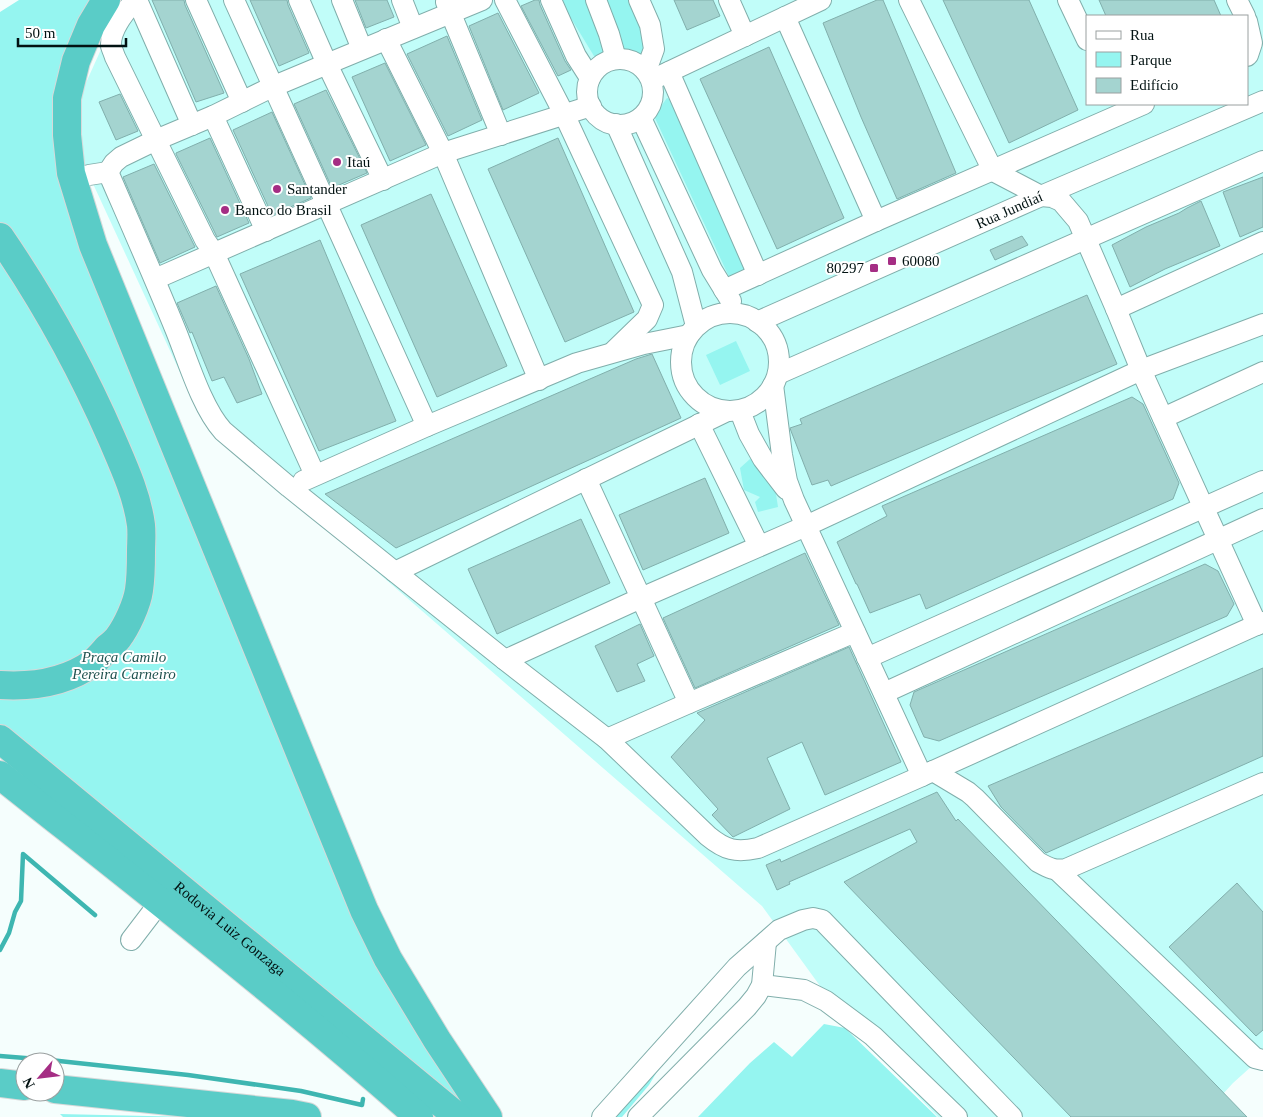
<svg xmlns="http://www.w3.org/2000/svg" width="1263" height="1117" viewBox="0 0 1263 1117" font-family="'Times New Roman',serif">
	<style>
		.built { fill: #c1fdf9; fill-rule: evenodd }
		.green { fill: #95f5f0 }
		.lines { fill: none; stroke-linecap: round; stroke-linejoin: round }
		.stream { stroke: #3eb6b1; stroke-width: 4.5 }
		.building { fill: #a4d4d0; stroke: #81afac }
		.minor-casing { stroke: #80aeab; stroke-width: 22 }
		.highway-casing { stroke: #d7d9d9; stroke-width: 30 }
		.minor { stroke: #fff; stroke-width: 20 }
		.highway { stroke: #5accc7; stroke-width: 28 }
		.poi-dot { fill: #a52d84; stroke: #fff; stroke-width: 2 }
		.labels { text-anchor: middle; stroke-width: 4; stroke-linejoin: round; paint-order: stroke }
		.poi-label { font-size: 15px; fill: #021212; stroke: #fff; text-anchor: start }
		.street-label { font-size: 15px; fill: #021212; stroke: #fff }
		.park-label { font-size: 15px; font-style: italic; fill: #1f524f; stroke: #fff }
	</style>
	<rect width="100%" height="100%" fill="#f5fefd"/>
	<path class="built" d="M128,0H1263V1056L1233,1083L1202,1117H938L844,1019L762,906L202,420L83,162L80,96L117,14ZM1087,16H1247V104H1087Z"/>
	<g class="green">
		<path d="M19,0H95L60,125L348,883L489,1117L458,1101L407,1057L0,726V12Z"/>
		<path d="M562,0H595L615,56H594L569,15Z"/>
		<path d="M598,0H639L647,56L633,59L617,51Z"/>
		<path d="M667,98L683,104L753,271L730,279L654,116Z"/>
		<path d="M736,341L750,371L720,385L706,355Z"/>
		<path d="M750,459L763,465L774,481L778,507L758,512L755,502L760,497L744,490L740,468Z"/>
		<path d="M824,1024L845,1028L937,1117H698L750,1063L774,1042L792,1057Z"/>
		<path d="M661,1065L649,1085L622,1117H614Z"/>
		<path d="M60,1114L191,1117H63Z"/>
	</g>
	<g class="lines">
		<g class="stream">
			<path d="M0,950L9,933L15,912L21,901L23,854L95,915"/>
			<path d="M0,1056L50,1060L188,1075L301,1091L362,1105L363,1099"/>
		</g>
	</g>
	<g class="building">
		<path d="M152,0H184L185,5L224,93L196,102Z"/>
		<path d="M250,0H287L288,5L309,53L279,66Z"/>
		<path d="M355,0H387L394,17L366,28Z"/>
		<path d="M535,0H539L540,5L565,61L571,70L558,76L521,6Z"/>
		<path d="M674,0H713L720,16L687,30Z"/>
		<path d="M877,0H883L956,173L897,199L861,117L823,23Z"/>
		<path d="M943,0H1029L1078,110L1009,143Z"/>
		<path d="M1099,0H1214L1221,16H1106Z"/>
		<path d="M498,13L539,93L503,110L469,26Z"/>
		<path d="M447,36L482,120L448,136L407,54Z"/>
		<path d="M769,47L844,218L777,249L700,79Z"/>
		<path d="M385,63L426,145L390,161L352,77Z"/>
		<path d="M326,90L367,173L332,188L294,104Z"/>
		<path d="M120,94L138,131L116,140L99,102Z"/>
		<path d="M272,112L311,198L272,215L233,130Z"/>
		<path d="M210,138L249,223L217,237L176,154V153Z"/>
		<path d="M558,138L634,312L565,342L488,169Z"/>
		<path d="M154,164L195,247L160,263L123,177Z"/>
		<path d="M1263,177V227L1240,237L1223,192Z"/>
		<path d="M431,194L507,366L437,397L361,225Z"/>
		<path d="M1201,201L1220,246L1165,269L1130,287L1112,245L1146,227L1179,213L1187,208Z"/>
		<path d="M1022,236L1028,245L995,260L990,250Z"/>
		<path d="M320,240L396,421L319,451L240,274Z"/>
		<path d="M216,286L249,359L262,394L237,403L224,377L212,381L192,332L190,333L177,303Z"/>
		<path d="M1087,295L1117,364L831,486L828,480L812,485L791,431L790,428L802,424L800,419Z"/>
		<path d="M652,354L681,418L396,548L325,494L636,359Z"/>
		<path d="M1132,397L1143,404L1179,483L1173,499L926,609L920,594L870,613L857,584H856L837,542L887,516L882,506Z"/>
		<path d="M705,478L729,533L643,570L619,515Z"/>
		<path d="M581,519L610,583L497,634L468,569Z"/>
		<path d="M805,553L839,625L695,688L663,618Z"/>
		<path d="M1205,564L1218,571L1234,604L1227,616L939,741L924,737L910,705L914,692Z"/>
		<path d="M640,624L654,656L637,664L645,681L617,692L595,646Z"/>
		<path d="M849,647L901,762L825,795L802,742L767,758L790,809L733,837L712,815L718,809L671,757L705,720L697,713Z"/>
		<path d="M1263,668V756L1046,853L1001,807L988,786Z"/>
		<path d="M937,792L956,821L958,819L1247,1117H1071L844,882L917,842L910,829L789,882L790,884L777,890L766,865L780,859L781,862Z"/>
		<path d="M1237,883L1263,912V1030L1256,1036L1169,947Z"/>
	</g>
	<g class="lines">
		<defs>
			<g id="minor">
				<path d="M135,0C125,12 110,29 111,46C112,49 114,54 115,57L205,240L214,253L315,475"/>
				<path d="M137,0L192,125"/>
				<path d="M196,0L242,102"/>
				<path d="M234,0L427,426"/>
				<path d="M299,0L327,64L383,180"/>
				<path d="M342,0L362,49"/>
				<path d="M402,0L413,28"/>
				<path d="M505,0L564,114L653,305L647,319L614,351"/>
				<path d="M551,0L576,56L590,78"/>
				<path d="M596,0L609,34L616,59"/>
				<path d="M639,0L650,25L654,49L646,71"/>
				<path d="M729,0L745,36"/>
				<path d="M909,0L993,171L1041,196L1052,197L1061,201L1078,221L1116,309L1141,370L1257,625"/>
				<path d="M1068,0L1087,40"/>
				<path d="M1237,0L1245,16"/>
				<path d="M446,2L501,135"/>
				<path d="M785,17L876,221"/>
				<path d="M1247,21L1252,43L1248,55L1247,56"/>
				<path d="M386,39L443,153L539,380"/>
				<circle cx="620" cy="92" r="33"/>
				<path d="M669,72L758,275"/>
				<path d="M658,77L821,0"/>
				<path d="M213,116L266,231"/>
				<path d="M641,118L712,270L731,301"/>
				<path d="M616,124L682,272L696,326"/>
				<path d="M108,172C131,225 154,277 176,331C188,361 202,408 223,431L289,487L395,572L505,660L607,739L708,836C725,850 736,853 758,848L922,776"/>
				<path d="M108,172L114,163L121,157L156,140L213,116L272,87L327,64L482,0"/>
				<path d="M89,175L108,172"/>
				<path d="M155,279L443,153L591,106"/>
				<path d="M724,290L876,221L1144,104"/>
				<path d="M1116,309L1263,242"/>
				<circle cx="730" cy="362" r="49"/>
				<path id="s1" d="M757,322L1041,196L1263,101"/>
				<path d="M778,374L1263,161"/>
				<path d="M773,385L782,455L787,481L794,500L922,776L1263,622"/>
				<path d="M740,411L749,434L763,459L786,489"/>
				<path d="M1163,418L1263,372"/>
				<path d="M699,424L759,546"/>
				<path d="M586,479L641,598L689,703"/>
				<path d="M303,481L427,426L577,363L644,344L689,335"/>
				<path d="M395,572L725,412"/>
				<path d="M867,658L1263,481"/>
				<path d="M505,660L641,598L806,526L1141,370L1263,324"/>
				<path d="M884,693L1263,519"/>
				<path d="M607,739L689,703L855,632"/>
				<path d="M933,771L968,792L975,798L1038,862C1049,868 1054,871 1066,869L1263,783"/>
				<path d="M1057,870L1255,1058L1263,1060"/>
				<path d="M131,940L160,902"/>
				<path d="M762,985L804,990L826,1001L873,1036L957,1117"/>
				<path d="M602,1117L737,967L779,930L803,920L813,918L822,920L1012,1117"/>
				<path d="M638,1117L747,1007L756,996L762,985L766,942"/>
			</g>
			<g id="highway">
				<path d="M106,0L91,25L76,61L67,98V135L71,173L93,245L364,910L388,959L437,1040L488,1117"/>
				<path d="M0,237C44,301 81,368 112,439C124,467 137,495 141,525C142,534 141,543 141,552C141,564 141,577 139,590C137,604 127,626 118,638C115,642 111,645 107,648C103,653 98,658 94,662C67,682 32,687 0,685"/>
				<path id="s2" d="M0,739L458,1117"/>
				<path d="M0,775C141,887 284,998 419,1117"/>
				<path d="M0,1083L25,1086"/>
				<path d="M55,1089L292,1114L307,1117"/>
			</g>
		</defs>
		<use href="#minor" class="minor-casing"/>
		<use href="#highway" class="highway-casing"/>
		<use href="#minor" class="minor"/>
		<use href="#highway" class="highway"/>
	</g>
	<g class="poi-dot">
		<circle cx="337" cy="162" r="5"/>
		<circle cx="277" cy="189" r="5"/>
		<circle cx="225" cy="210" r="5"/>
		<rect x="887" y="256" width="10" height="10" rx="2.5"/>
		<rect x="869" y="263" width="10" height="10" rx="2.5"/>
	</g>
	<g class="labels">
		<g class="poi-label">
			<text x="347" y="167">Itaú</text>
			<text x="287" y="194">Santander</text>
			<text x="235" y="215">Banco do Brasil</text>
			<text x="902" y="266">60080</text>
			<text x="864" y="273" text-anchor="end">80297</text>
		</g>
		<g class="street-label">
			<text dy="5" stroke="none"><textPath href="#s1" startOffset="276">Rua Jundiaí</textPath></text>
			<text dy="5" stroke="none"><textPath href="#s2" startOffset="298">Rodovia Luiz Gonzaga</textPath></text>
		</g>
		<g class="park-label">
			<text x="124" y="662">Praça Camilo<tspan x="124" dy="17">Pereira Carneiro</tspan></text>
		</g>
	</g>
	<rect x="1086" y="15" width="162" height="90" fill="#ffffff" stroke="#9aa0a0"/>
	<rect x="1096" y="31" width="25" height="8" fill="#ffffff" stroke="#9aa0a0"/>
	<text x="1130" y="40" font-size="15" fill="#021212">Rua</text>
	<rect x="1096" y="52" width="25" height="15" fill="#95f5f0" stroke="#9aa0a0"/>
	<text x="1130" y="65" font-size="15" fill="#021212">Parque</text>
	<rect x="1096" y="78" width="25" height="15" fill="#a4d4d0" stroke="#9aa0a0"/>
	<text x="1130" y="90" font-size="15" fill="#021212">Edifício</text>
	<g transform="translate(40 1077) rotate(242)"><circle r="24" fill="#ffffff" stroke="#9aa0a0"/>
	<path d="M0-4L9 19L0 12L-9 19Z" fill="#a52d84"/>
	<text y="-8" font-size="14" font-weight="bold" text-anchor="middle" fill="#021212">N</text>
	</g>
	<path d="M18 38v8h108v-8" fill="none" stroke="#021212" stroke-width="2.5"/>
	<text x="25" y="38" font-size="15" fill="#021212" stroke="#ffffff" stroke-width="4" paint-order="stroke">50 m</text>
</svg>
